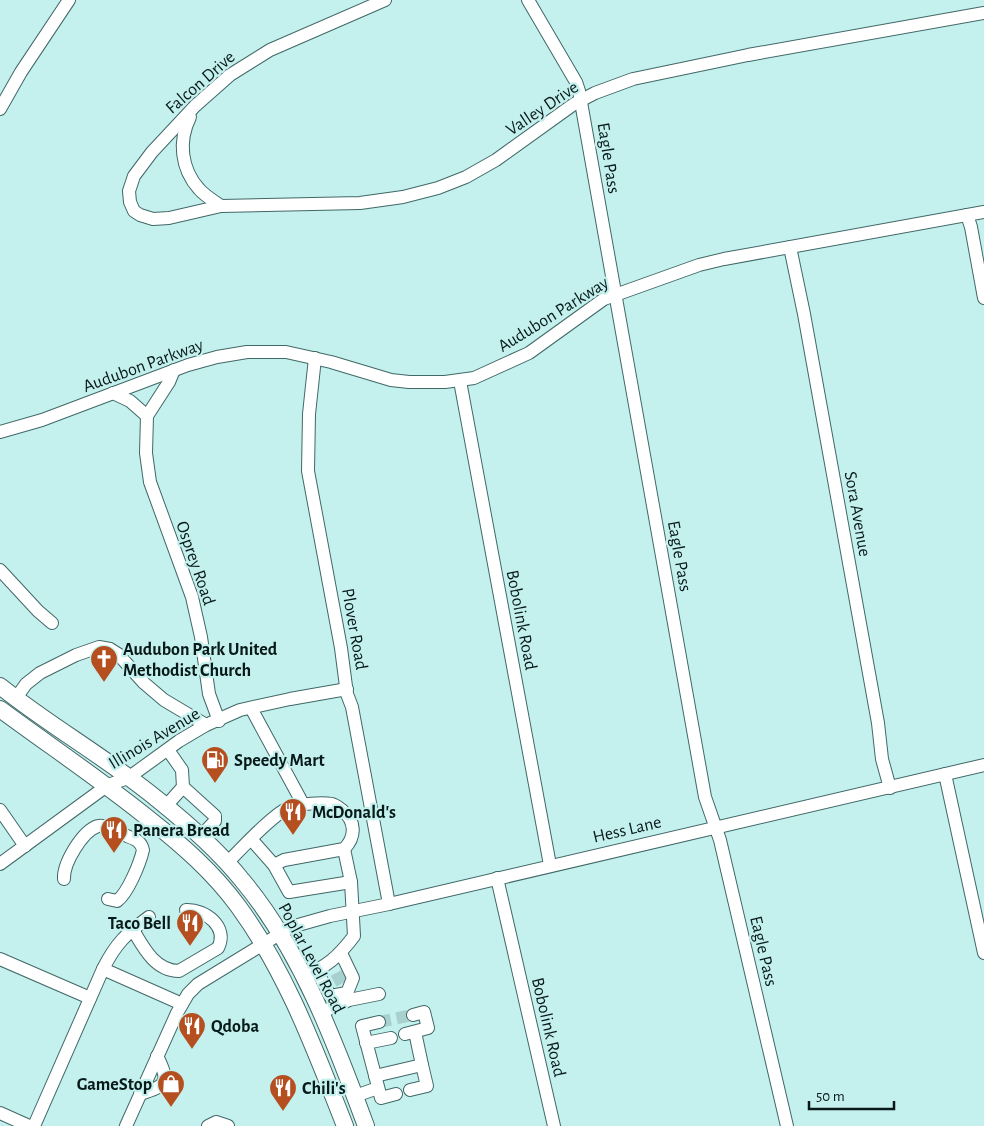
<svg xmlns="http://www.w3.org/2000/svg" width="984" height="1126" viewBox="0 0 984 1126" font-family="'Alegreya Sans',sans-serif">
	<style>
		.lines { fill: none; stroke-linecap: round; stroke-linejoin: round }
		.minor-tunnel { stroke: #a8d0ce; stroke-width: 12; stroke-dasharray: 12 6; stroke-linecap: butt }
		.minor-casing { stroke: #406867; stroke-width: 14 }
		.major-casing { stroke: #406867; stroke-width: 18 }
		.minor { stroke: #fff; stroke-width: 12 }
		.major { stroke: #fff; stroke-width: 16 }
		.labels { text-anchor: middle; stroke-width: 4.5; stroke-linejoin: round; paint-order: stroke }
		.street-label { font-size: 18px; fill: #081919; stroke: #c4f0ee }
		.poi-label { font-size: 18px; font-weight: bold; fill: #081919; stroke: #c4f0ee; text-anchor: start }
	</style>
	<rect width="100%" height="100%" fill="#c4f0ee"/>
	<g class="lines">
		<g class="minor-tunnel">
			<path d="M336,973L342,984"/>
			<path d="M379,1022L413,1015"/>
		</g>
		<defs>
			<g id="minor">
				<path d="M385,0L270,50L230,75L195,106L152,152L134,176L129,191L130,202L134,211L140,215L153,219L169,218L221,206L360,203L403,197L438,188L466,177L496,160L574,104L595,93L633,79L748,55L984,13"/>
				<path d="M528,0L576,82L579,91L705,797L720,840L787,1126"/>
				<path d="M0,109L21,72L69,0"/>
				<path d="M190,117C178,141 181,169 199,189C205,196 214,201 221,206"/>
				<path d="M967,215L971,227L984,298"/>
				<path d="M790,247L804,314L878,723L882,759L890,788"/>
				<path d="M315,358L309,414L308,471L341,648L347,694L352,707L389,904"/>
				<path d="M174,370L169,382L147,416L146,453L150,482L192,597L201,637L209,694L219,721"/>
				<path d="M460,381L550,865"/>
				<path d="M113,393L130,401L147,416"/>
				<path d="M0,432L42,420L188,365L217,357L247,352H286L331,362L391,380L409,382H445L474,378L529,353L604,299L699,265L724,259L984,212"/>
				<path d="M0,570L38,611L52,623"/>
				<path d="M16,698L26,684L40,673L76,655L99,647L110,649L118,654L144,683L164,700L206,725"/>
				<path d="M251,708L303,804"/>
				<path d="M168,750L182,770L183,787"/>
				<path d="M945,774L984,953"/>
				<path d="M166,806L183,787L215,816V821L200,837"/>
				<path d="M0,810L25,846"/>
				<path d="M251,839L274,865L289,892L351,882"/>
				<path d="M227,863C240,850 274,813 290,807C300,804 322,802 332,804C336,805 339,808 342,810C356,821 356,837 344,849L284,860L274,865"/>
				<path d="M0,864L108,785L128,778L179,741L206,725L240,710L290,699L347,689"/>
				<path d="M497,878L554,1126"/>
				<path d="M64,879C63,864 82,831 98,826C106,824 119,832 127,836C135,839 141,841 143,850C140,863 128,893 117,901L108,899"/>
				<path d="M133,930C143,947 155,971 179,971L218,948C229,927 205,909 186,910"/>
				<path d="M0,959L90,998"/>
				<path d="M103,969C116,943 126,934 149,917"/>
				<path d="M317,971L330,996L347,993L353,978L341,953"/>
				<path d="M303,976C327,967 338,957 354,936L351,882L344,849"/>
				<path d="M320,1013L349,1000L379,994"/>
				<path d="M379,1022L362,1026L381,1098L396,1094"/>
				<path d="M405,1034L428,1028L424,1012L413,1015"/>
				<path d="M366,1043L391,1038"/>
				<path d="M375,1076L422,1065L415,1032"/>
				<path d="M410,1090L427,1086L422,1065"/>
				<path d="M140,1094C167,1086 170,1082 157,1056"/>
				<path d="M355,1096L378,1088"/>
				<path d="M0,1113L29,1126"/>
				<path d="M34,1126L103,969L182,1004"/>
				<path d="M126,1126L177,1013L188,994L198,984L291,927L330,916L389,904L984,765"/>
				<path d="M208,1126L216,1122L228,1126"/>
			</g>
			<g id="major">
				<path d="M0,686C50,726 107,758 157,799C187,823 218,850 242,880C300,949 335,1042 366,1126"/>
				<path d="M0,709C50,746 101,780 149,819C182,845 213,872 238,906C287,973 315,1050 345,1126"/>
			</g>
		</defs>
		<use href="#minor" class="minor-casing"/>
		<use href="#major" class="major-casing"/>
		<use href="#minor" class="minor"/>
		<use href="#major" class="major"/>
	</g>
	<defs>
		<symbol id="church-pin" viewBox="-11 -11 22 30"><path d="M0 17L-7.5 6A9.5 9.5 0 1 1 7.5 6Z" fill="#b54f20" stroke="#c4f0ee"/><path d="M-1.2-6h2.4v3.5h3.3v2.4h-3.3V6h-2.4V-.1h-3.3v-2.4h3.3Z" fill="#fff"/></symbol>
		<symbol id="fuel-pin" viewBox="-11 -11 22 30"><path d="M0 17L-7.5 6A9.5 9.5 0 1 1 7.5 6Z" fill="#b54f20" stroke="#c4f0ee"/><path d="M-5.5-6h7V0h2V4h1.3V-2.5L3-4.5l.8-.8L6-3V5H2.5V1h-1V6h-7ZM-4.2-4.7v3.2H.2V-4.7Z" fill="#fff"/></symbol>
		<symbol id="restaurant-pin" viewBox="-11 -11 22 30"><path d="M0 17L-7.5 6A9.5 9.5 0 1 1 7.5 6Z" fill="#b54f20" stroke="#c4f0ee"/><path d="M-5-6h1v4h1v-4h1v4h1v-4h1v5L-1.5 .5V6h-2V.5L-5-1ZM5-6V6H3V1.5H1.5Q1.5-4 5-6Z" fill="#fff"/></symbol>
		<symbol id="shop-pin" viewBox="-11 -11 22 30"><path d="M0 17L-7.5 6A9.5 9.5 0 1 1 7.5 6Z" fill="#b54f20" stroke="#c4f0ee"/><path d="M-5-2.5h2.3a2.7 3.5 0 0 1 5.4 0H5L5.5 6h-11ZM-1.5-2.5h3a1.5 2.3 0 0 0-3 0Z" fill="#fff"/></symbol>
	</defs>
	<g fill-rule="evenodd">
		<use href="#church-pin" x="88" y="643" width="32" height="43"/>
		<use href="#fuel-pin" x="199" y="744" width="32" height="43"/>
		<use href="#restaurant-pin" x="277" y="796" width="32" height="43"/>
		<use href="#restaurant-pin" x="98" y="814" width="32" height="43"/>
		<use href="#restaurant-pin" x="174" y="907" width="32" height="43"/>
		<use href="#restaurant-pin" x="176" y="1010" width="32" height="43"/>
		<use href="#shop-pin" x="155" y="1068" width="32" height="43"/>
		<use href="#restaurant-pin" x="267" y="1072" width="32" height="43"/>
	</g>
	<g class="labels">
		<g class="street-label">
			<text transform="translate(200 82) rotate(-41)" y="6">Falcon Drive</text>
			<text transform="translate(542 108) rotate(-34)" y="6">Valley Drive</text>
			<text transform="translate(609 158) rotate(81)" y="6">Eagle Pass</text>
			<text transform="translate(553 314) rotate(-32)" y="6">Audubon Parkway</text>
			<text transform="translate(143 365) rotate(-20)" y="6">Audubon Parkway</text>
			<text transform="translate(858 514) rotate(80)" y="6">Sora Avenue</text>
			<text transform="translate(680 556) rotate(80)" y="6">Eagle Pass</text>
			<text transform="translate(196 563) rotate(71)" y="6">Osprey Road</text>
			<text transform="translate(522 620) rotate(79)" y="6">Bobolink Road</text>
			<text transform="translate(355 629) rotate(80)" y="6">Plover Road</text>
			<text transform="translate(154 738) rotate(-31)" y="6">Illinois Avenue</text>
			<text transform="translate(627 829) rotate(-13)" y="6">Hess Lane</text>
			<text transform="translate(764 951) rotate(77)" y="6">Eagle Pass</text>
			<text transform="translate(312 958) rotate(62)" y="6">Poplar Level Road</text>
			<text transform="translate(549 1027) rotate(77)" y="6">Bobolink Road</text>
		</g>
		<g class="poi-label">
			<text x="123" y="655">Audubon Park United<tspan x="123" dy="21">Methodist Church</tspan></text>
			<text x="234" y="766">Speedy Mart</text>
			<text x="312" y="818">McDonald's</text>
			<text x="133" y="836">Panera Bread</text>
			<text x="171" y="929" text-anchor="end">Taco Bell</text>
			<text x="211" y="1032">Qdoba</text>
			<text x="152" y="1090" text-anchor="end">GameStop</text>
			<text x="302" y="1094">Chili's</text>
		</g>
	</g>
	<path d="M809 1101v8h85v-8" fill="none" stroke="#081919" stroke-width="2.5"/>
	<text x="816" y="1101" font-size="15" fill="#081919" stroke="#c4f0ee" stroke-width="4" paint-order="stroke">50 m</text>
</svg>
